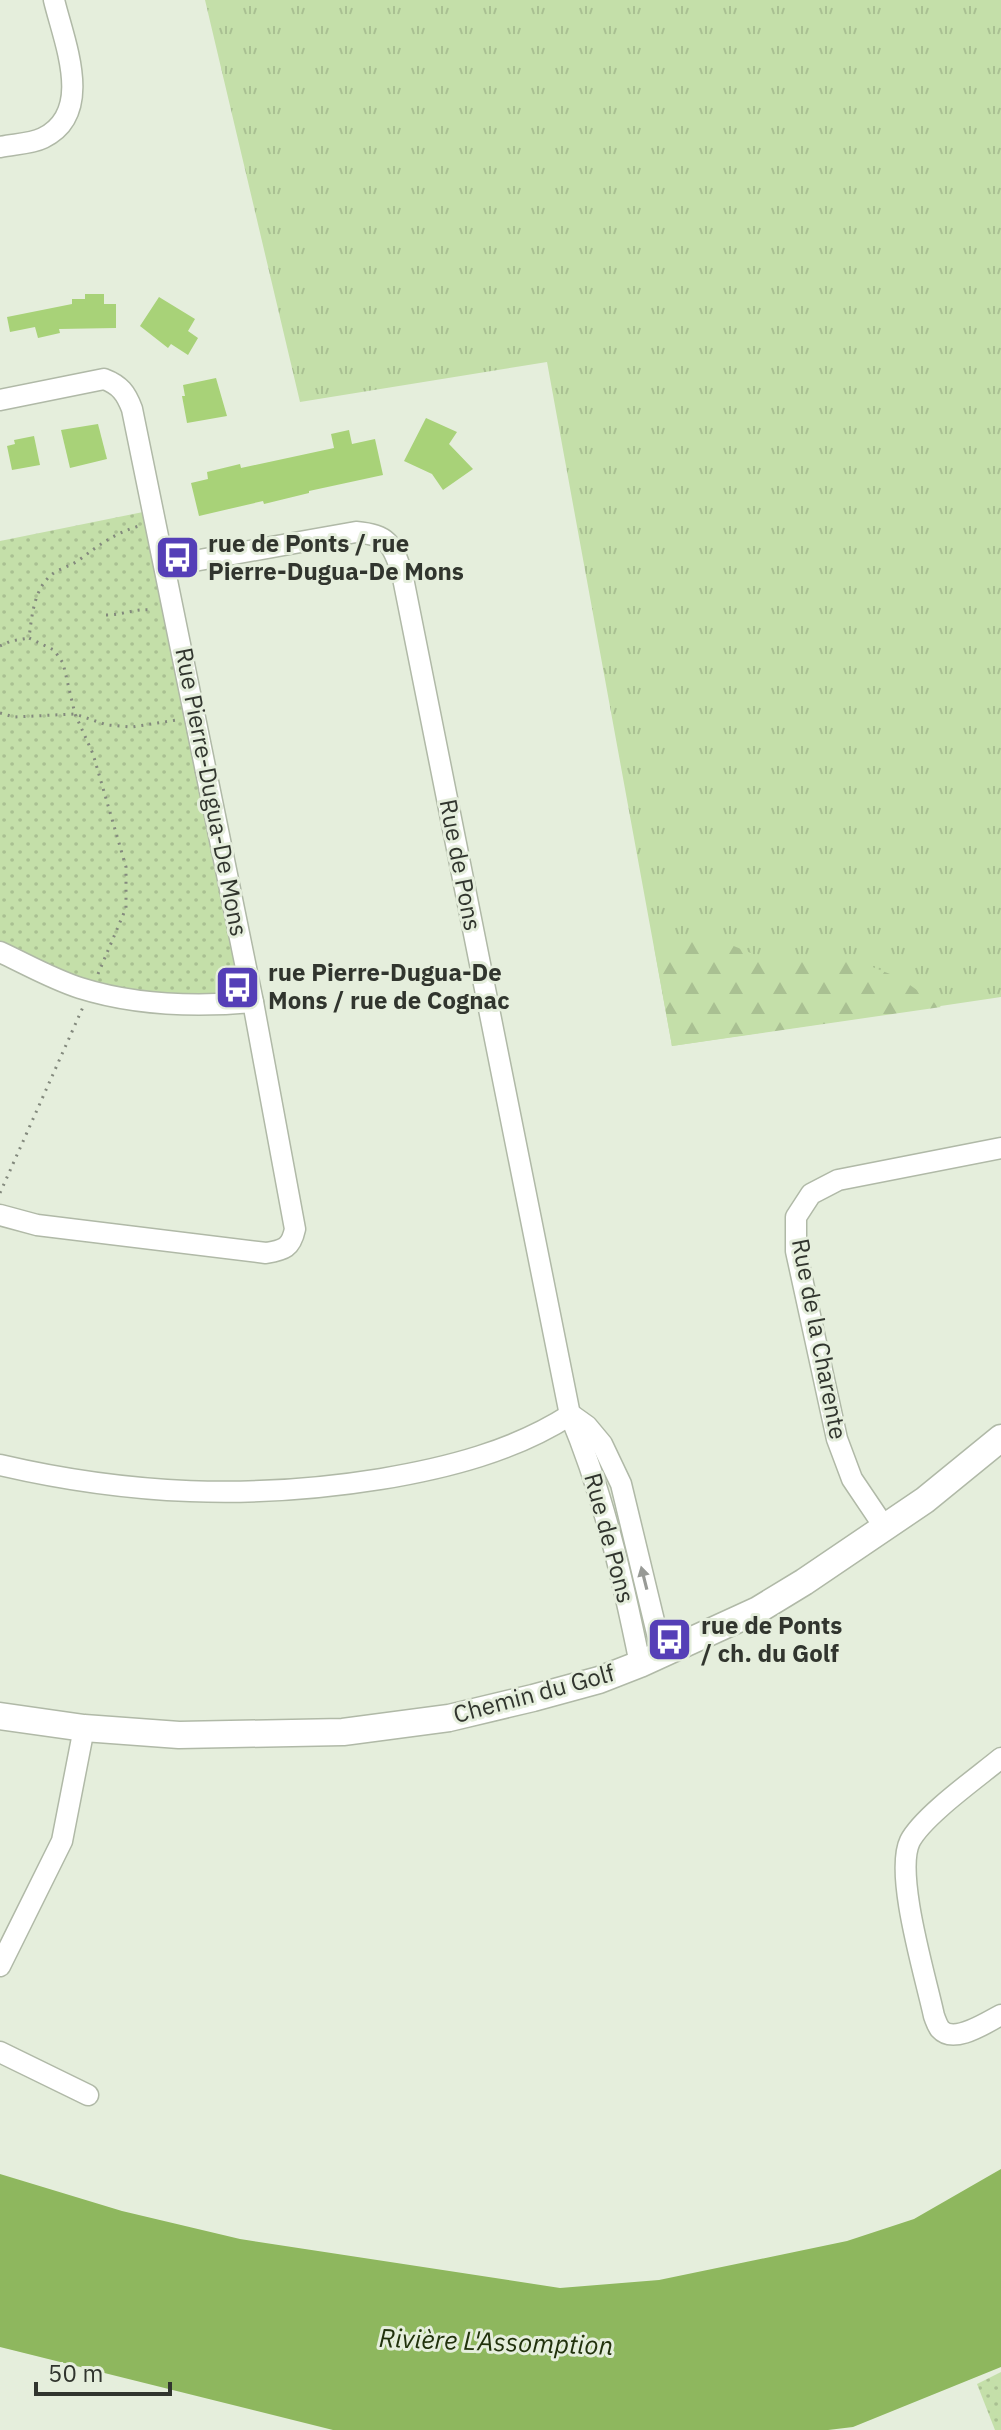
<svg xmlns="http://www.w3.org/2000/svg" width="1001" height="2430" viewBox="0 0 1001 2430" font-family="'IBM Plex Sans',sans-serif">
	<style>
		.grass { fill: url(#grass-tufts) }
		.forest { fill: url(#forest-firs) }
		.park { fill: url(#park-dots) }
		.water { fill: #8eb75e }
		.building { fill: #a8d278 }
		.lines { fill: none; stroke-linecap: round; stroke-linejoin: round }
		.minor-casing { stroke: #b0b9a7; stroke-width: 23 }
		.tertiary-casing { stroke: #b0b9a7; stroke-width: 29 }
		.path { stroke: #83897d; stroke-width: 3; stroke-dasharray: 2 6; stroke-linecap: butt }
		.minor { stroke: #fff; stroke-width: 20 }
		.tertiary { stroke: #fff; stroke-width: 26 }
		.oneway { fill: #989a96 }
		.labels { text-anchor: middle; stroke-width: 6; stroke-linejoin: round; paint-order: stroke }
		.poi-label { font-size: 24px; font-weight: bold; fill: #31352e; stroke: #e5eedc; text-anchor: start }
		.street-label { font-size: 24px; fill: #31352e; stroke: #e5eedc }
		.water-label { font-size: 26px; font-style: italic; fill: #21310c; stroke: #e5eedc }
	</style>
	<defs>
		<pattern id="grass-tufts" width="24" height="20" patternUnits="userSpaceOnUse" patternTransform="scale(2)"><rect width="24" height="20" fill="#c4dfa9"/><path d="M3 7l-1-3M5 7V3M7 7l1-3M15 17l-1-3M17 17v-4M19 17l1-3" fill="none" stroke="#a9c092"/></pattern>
		<pattern id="forest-firs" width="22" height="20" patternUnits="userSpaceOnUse" patternTransform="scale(2)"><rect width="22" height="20" fill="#c4dfa9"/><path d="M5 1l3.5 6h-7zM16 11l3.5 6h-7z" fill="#a9c092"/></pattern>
		<pattern id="park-dots" width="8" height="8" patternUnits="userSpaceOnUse" patternTransform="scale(2)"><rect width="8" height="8" fill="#c4dfa9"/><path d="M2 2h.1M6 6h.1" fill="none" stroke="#a9c092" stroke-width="1.8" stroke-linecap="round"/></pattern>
	</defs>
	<rect width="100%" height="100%" fill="#e5eedc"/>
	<path class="grass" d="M205,0H1001V997L672,1046L547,362L300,402Z"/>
	<path class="forest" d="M692,938L724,942L770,961L855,960L900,978L941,1007L672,1046L654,946Z"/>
	<g class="park">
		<path d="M153,510L253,1002L131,999L0,952V541Z"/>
		<path d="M1001,2372V2430H995L977,2384Z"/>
	</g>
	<path class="water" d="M1001,2169V2367L853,2427L828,2430H333L0,2347V2174L122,2211L240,2239L560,2288L659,2280L847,2241L914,2219Z"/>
	<g class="building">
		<path d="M85,294H104V304H116V328L59,329L60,333L38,338L35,327L10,332L7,317L72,304V299H85Z"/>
		<path d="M159,297L195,319L188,331L198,338L188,355L171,344L168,348L140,326Z"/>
		<path d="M216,378L227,416L187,423L182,396H185L183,385Z"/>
		<path d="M426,418L457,432L449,444L473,469L443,490L432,474L404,461Z"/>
		<path d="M98,424L107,459L70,468L61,430Z"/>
		<path d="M349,430L352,444L375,439L383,475L309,491V493L264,504L263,501L199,516L191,483L208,479L207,472L240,464L241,468L334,448L331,434Z"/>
		<path d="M34,436L40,465L12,470L7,446L15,444L14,440Z"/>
	</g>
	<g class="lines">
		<defs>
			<g id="minor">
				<path d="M0,147C13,144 31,144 43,138C95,113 64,42 54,0"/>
				<path d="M0,400L104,379C120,385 126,393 132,409L253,1002L295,1229C291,1248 284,1250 266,1253L37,1225L0,1215"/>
				<path d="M166,566L356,532C388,535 392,543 402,573L570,1415C603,1493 623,1580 640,1664"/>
				<path d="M0,952C26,964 52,979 80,988C134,1005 197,1007 253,1002"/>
				<path d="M573,1416L587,1426L602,1444L621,1484L662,1654"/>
				<path d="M0,1465C129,1495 251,1500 381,1479C447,1468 514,1451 570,1415"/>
				<path d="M885,1528L852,1479L837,1439L796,1251V1217L811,1194L838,1180L1001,1148"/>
				<path d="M1001,1758C978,1777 923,1816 910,1841C894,1874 926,1978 934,2016C936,2021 937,2025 940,2029C954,2045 987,2022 1001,2015"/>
				<path d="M0,1966L62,1841L84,1728"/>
				<path d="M0,2052L88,2095"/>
			</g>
			<path id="tertiary" d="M0,1716L84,1728L179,1735L343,1732L449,1718L533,1698L599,1680L640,1664L758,1610L804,1582L925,1500L1001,1438"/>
		</defs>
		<use href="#minor" class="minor-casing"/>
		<use href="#tertiary" class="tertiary-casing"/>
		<g class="path">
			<path d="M106,615C123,615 136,608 153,610"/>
			<path d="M0,646L11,641L29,638"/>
			<path d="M0,713L14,717L75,714L107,725L132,727L177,720"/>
			<path d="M98,974L126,908V867L93,754L75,714L63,663L54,650L29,638C32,615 34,584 57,571C65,567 72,565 79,560C99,545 115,533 139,526"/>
			<path d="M0,1193L83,1007"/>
		</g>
		<use href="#minor" class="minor"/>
		<use href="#tertiary" class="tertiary"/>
	</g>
	<defs><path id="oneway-solid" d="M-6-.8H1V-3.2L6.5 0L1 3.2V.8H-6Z" transform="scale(2)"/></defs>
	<use class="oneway" href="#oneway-solid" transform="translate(644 1578) rotate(-104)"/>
	<defs>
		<symbol id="bus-square" viewBox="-11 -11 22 22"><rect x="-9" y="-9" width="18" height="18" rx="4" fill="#553fb7" stroke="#e5eedc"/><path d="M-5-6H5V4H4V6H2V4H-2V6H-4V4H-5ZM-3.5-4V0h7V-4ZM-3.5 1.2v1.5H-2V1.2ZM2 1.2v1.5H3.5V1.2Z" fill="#fff"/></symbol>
	</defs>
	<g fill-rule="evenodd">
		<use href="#bus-square" x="152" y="532" width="51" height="51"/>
		<use href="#bus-square" x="212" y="962" width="51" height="51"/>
		<use href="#bus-square" x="644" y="1614" width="51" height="51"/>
	</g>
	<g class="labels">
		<g class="poi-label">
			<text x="208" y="552">rue de Ponts / rue<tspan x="208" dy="28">Pierre-Dugua-De Mons</tspan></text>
			<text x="268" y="981">rue Pierre-Dugua-De<tspan x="268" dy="28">Mons / rue de Cognac</tspan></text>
			<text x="701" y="1634">rue de Ponts<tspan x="701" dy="28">/ ch. du Golf</tspan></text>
		</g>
		<g class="street-label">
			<text transform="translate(211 792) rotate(79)" y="8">Rue Pierre-Dugua-De Mons</text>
			<text transform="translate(460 865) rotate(79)" y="8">Rue de Pons</text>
			<text transform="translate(819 1339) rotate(79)" y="8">Rue de la Charente</text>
			<text transform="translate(609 1538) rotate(75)" y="8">Rue de Pons</text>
			<text transform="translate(534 1694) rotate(-15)" y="8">Chemin du Golf</text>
		</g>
		<g class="water-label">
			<text transform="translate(496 2342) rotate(2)" y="9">Rivière L'Assomption</text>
		</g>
	</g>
	<path d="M36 2382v12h134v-12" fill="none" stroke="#31352e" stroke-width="4"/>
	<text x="48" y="2382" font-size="24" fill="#31352e" stroke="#e5eedc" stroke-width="6" paint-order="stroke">50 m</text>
</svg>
